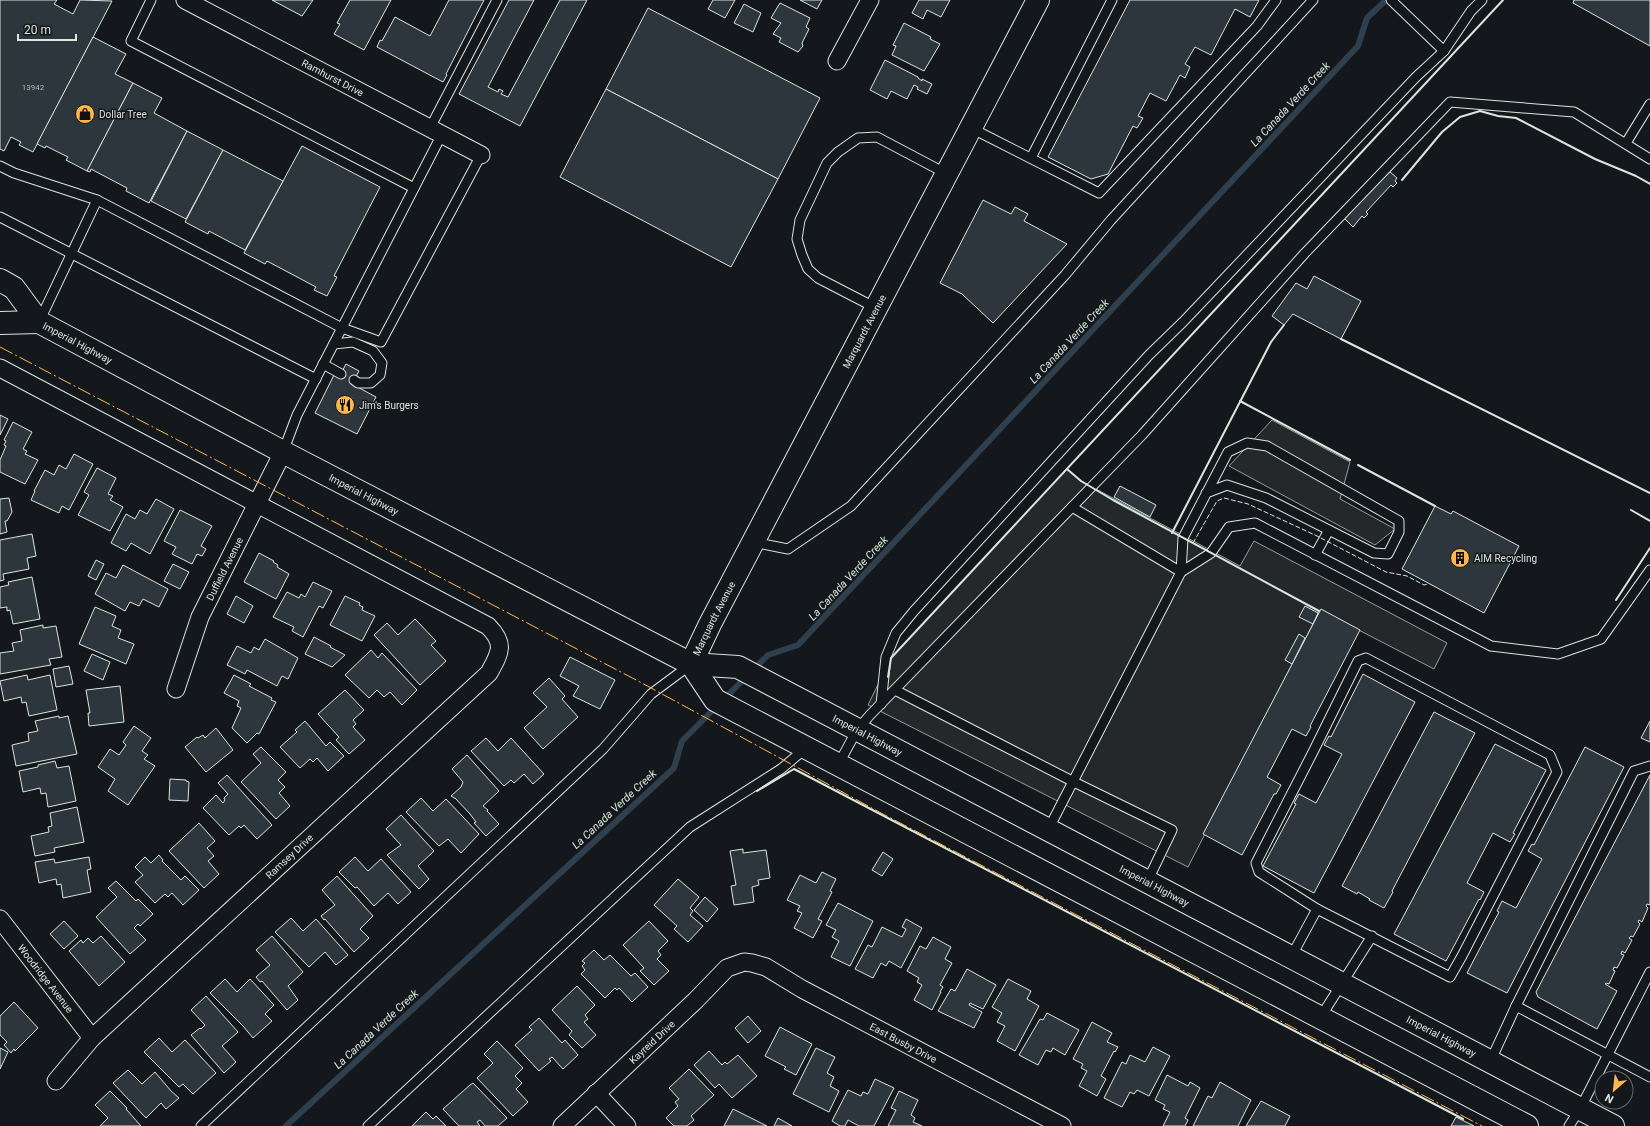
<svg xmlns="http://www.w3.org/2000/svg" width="1650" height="1126" viewBox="0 0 1650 1126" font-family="Roboto,sans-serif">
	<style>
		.parking { fill: #24282b; stroke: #939e99 }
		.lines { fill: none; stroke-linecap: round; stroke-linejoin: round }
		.stream { stroke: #2f3f4d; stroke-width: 6 }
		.building { fill: #2c363c; stroke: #d8e6dc }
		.service-casing { stroke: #d8e6dc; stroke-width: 11 }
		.minor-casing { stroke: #d8e6dc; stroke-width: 19 }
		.tertiary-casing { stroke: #d8e6dc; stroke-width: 24 }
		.primary-casing { stroke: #d8e6dc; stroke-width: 24 }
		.service { stroke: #14181c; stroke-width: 9 }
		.minor { stroke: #14181c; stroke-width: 17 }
		.tertiary { stroke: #14181c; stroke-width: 22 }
		.primary { stroke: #14181c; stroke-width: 22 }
		.fence { stroke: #d8e6dc; stroke-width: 1; stroke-dasharray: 5 2; stroke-linecap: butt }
		.wall { stroke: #d8e6dc; stroke-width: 2 }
		.power { stroke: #ffb74d; stroke-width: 1; stroke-dasharray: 14 3 2 3; stroke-linecap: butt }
		.labels { text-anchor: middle; stroke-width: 3; stroke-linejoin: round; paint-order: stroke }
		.number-label { font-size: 8px; fill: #adbab4 }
		.street-label { font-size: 10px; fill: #d8e6dc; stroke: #14181c }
		.poi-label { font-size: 10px; fill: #d8e6dc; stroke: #14181c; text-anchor: start }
		.water-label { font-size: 11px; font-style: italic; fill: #d8e6dc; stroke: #14181c }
	</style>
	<rect width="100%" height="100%" fill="#14181c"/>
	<g class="parking">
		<path d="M1272,420L1350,462L1340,499L1395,529L1375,545L1229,466Z"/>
		<path d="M1067,469L1081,481L1240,566L1254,541L1447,643L1434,669L1320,610L1188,867L868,705L891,658Z"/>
	</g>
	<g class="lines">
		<path class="stream" d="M286,1126L674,768L682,741L768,655L798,645L1358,46L1367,18L1386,0"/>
	</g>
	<g class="building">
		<path d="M0,0H57L54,4L73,14L80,0L112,1L33,152L19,145L21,142L11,137L4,151L0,149Z"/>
		<path d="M272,0H313L302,16Z"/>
		<path d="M350,0H391L364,50L334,34L340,24L337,23Z"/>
		<path d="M449,0H484L446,74L447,75L443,82L377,47L380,40L382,41L395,17L430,36Z"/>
		<path d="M509,0H534L488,87L498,92L499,89L503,91L501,94L508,97L560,0H587L520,126L459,94Z"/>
		<path d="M713,0H735L725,18L708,9Z"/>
		<path d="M800,0H822L817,9Z"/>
		<path d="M919,0H950L941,17L927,10L923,19L912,13Z"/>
		<path d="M1130,0H1259L1250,17L1235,9L1211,55L1195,47L1185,64L1190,67L1185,78L1180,75L1166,101L1150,93L1138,116L1143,118L1137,128L1133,126L1108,174L1091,179L1048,157Z"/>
		<path d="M1574,0H1650V46L1573,3Z"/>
		<path d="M780,3L810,18L806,27L809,29L802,43L803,46L798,52L779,42L781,38L773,34L781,23L771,18Z"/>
		<path d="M744,4L761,13L753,32L734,23Z"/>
		<path d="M648,8L820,98L778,179L606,89Z"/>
		<path d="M904,23L931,37L930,39L940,44L924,71L892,55L896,46L893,45Z"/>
		<path d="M93,37L126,54L115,74L133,83L87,171L66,160L68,157L46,146L45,148L37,144Z"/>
		<path d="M885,60L918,77V78L922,81V79L932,84L927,94L917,89L918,87L914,85L907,99L891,91L887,99L870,90Z"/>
		<path d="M133,83L162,98L154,113L187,131L149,203L126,191L127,188L91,169L90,172L87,171Z"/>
		<path d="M606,89L778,179L731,267L560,177Z"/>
		<path d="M187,131L223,150L186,219L151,201Z"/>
		<path d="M302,146L380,187L334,276L337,277L327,296L314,290L316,287L267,261L265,264L244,253Z"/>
		<path d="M223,150L283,181L245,250L209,231L208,234L185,222Z"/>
		<path d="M1389,171L1397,178L1395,181L1397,183L1393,187L1391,185L1366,212L1368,214L1364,218L1362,216L1353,227L1344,218L1358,200L1360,202Z"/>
		<path d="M983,200L1011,214L1015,207L1028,214L1024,221L1067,244L993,323L962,294L940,283Z"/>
		<path d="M1314,276L1361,301L1341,339L1293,314L1284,325L1272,316L1296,283L1307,289Z"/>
		<path d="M346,364L359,371L352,384L376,397L357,434L315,413L334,375L339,377Z"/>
		<path d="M0,415L8,419L0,435Z"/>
		<path d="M13,422L32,432L23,449L27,451L25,454L38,460L25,484L0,472V460L6,446L4,445L6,441L4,440Z"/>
		<path d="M74,454L93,464L69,510L62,506L59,513L31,500L35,491H34L45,470L54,475L59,465L66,469Z"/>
		<path d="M97,468L116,478L108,494L113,496L110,500L123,507L110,531L78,515L89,495L84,492Z"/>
		<path d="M1120,486L1156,505L1150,517L1114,497Z"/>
		<path d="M9,498L12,512L7,521H5L7,532L0,534V499Z"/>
		<path d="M156,499L174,509L150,554L131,543L126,551L111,543L126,514L135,519L140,510L147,514Z"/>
		<path d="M1435,506L1451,514L1453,511L1519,546L1484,613L1402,569Z"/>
		<path d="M180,510L212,526L201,546L206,549L202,556L197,554L192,564L172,554L176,547L164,541Z"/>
		<path d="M32,534L36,556L27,558L29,569L3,574L4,580L0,581V540Z"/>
		<path d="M259,553L274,561L273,562L278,565L277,567L289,574L276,599L244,582Z"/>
		<path d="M96,560L104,564L96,580L88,576Z"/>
		<path d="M173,564L189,572L180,589L164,581Z"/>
		<path d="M123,565L168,589L159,607L143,599L139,606L130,602L125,611L95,594L106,573L116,578Z"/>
		<path d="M32,577L40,619L13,624L10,610L7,611V607L0,608V587L9,585L8,582Z"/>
		<path d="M313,582L332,591L323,608L319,606L303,637L292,631L294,627L273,617L287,592L299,598L301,594L305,597Z"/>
		<path d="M236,596L253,606L244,623L227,614Z"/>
		<path d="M345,596L360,603L359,605L363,607L362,610L375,616L362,641L330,625Z"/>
		<path d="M1305,606L1318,613L1313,624L1299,617Z"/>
		<path d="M95,607L116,616L112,626L121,630L118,638L134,644L126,664L79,644Z"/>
		<path d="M1321,609L1360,630L1310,726L1311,727L1306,736L1292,729L1267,777L1281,785L1276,794H1274L1242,855L1203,834Z"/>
		<path d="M415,619L436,641L431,645L446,661L420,685L374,635L387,623L398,635Z"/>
		<path d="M43,625V628L56,626L62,657L49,659L51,665L0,674V653L14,651L12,643L22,641L20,630Z"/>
		<path d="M1299,634L1305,638L1292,664L1285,660Z"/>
		<path d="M314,637L331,646L330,647L345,655L332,667L305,654Z"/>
		<path d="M265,639L298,658L288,679L282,676L277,686L247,670L245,674L227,665L237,646L251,653L254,647L259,650Z"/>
		<path d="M371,650L378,658L382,653L417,690L402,705L390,692L384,697L377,690L369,698L345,675Z"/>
		<path d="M92,654L110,662L103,680L84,671Z"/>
		<path d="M570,657L615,680L600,709L573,696L579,686L560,676Z"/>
		<path d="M69,666L73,684L56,687L53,669Z"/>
		<path d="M1363,674L1415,702L1314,893L1263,866L1296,804L1294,803L1299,794L1316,803L1342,754L1324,745L1329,736L1331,737Z"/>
		<path d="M27,675L28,680L50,675L57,710L29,716L26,702L22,703L21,697L4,701L0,681Z"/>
		<path d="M234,675L251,684L249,686L272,698L271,700L276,702L259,734L257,733L247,743L232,728L241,708L237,706L239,701L224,693Z"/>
		<path d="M549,678L565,696L562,699L578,717L543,749L524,728L547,707L533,693Z"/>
		<path d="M120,686L124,722L89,726L88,713H90L86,690Z"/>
		<path d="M345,690L364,710L353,720L356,724L353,727L365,740L349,754L336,740L339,737L318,714Z"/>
		<path d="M1434,712L1475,733L1392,891L1393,892L1384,908L1369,900L1370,899L1358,892L1357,894L1342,886Z"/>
		<path d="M59,716V718L68,716L77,754L16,766L12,745L29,741L28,733L38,731L35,721Z"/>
		<path d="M305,721L326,746L330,742L344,756L328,771L317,758L313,762L310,759L300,768L280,747L297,732L295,730Z"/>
		<path d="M1650,721V742L1641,738Z"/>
		<path d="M134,726L151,738L142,751L148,755L144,759L155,766L128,805L108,791L115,779L98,767L110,749L119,755L126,745L123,742Z"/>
		<path d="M216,728L233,750L206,772L185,747L197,737L198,738L203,735L205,738Z"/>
		<path d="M486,738L498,751L511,738L544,774L533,784L524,774L514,783L511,780L504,786L471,751Z"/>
		<path d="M1495,744L1546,770L1513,833L1515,834L1510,842L1493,833L1467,883L1484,892L1480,900L1479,899L1446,961L1394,934Z"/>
		<path d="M261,747L286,772L278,780L285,787L279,793L290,806L276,819L241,782L261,763L253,754Z"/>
		<path d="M1585,747L1624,767L1507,993L1467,973L1499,912L1497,911L1502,901L1516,908L1542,859L1528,851L1532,844L1534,845Z"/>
		<path d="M467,755L499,791L483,806L488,810L487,811L499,824L486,836L474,823L476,822L470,814L455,798H454L451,796L461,787L463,782L452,769Z"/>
		<path d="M55,761L57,768L69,766L76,801L48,807L46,793L41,794L40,788L23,792L19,771L38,767V765Z"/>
		<path d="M227,775L272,825L257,839L244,825L241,828L239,826L229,835L203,808L216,795L223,803L225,800L224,798L228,794L218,783Z"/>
		<path d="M1650,775V905L1647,904L1646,906L1648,908L1642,922L1639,920L1638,922L1640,924L1633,937L1631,936L1629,938L1632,940L1625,953L1622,951L1621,954L1624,955L1617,968L1614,967L1613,970L1615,971L1609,984L1606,983L1605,984L1617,991L1597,1029L1538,997L1536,992Z"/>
		<path d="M170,779L186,780V781L189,782L188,801L169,800Z"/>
		<path d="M421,798L433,811L446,799L479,834L461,853L448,839L439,846L406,812Z"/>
		<path d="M77,807L84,842L54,848L55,852L35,856L31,836L49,832L48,827L52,826L50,813Z"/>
		<path d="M401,815L434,851L418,866L429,879L419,889L387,855L401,845L386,829Z"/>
		<path d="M199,823L215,841L207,848L214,856L208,861L219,874L204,888L169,851Z"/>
		<path d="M743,849V853L766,850L770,878L758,880L759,885L752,887L754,902L734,905L731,886L736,885L730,851Z"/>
		<path d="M883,852L893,859L882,876L872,870Z"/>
		<path d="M159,855L163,860L162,861L181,880L185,876L199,890L183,905L172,893L168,897L165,894L155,903L135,882L143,875L135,867L145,857L151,863Z"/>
		<path d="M89,857L91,869L87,870L91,892L63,898L61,884L57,885L56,879L39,883L35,862L54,859L55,863Z"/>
		<path d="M355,857L368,871L381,859L411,892L398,904L388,893L374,906L357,887L355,888L339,872Z"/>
		<path d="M822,872L836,879L830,891L832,892L818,919L822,921L813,938L794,928L802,913L797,911L800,906L787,900L800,875L816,883Z"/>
		<path d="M337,876L373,916L360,929L369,938L354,952L325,919L324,920L321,916L335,905L322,890Z"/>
		<path d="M678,879L699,897L690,908L693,911L690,915L703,926L688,942L674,929L677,926L654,905Z"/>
		<path d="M116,881L136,901L138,899L153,914L140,926L138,924L134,928L146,940L130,954L96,917L117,897L108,888Z"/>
		<path d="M705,897L718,909L707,922L694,910Z"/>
		<path d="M838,903L873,921L850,966L831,957L839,941L832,937L836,930L826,925Z"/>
		<path d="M291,918L303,931L316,919L348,955L336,965L325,952L309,967L275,932Z"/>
		<path d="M906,919L922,928L901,968L889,961L886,966L881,963L873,978L855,969L868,945L872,947L882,927L902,937L906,929L902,927Z"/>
		<path d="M64,921L78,936L64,949L50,934Z"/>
		<path d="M649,921L668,941L658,951L661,955L657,959L669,971L654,985L640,971L644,968L623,945Z"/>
		<path d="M101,936L125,962L99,986L69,951L81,940L83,943L88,938L93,943Z"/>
		<path d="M272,936L303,972L288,986L298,1000L287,1010L262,981L260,982L256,977L270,965L256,950Z"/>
		<path d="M933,937L951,947L945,959L952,963L940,985L943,987L940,992H941L932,1010L914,1000L922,985L917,982L919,978L907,971L920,946L926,949Z"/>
		<path d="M594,950L604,960L610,955L631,976L635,973L648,987L632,1002L619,988L617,990L615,988L605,998L581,974L585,970L582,966L585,963L582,961Z"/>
		<path d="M967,969L996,985L983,1009L970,1003L969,1005L982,1012L974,1028L938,1011L951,989L955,991Z"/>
		<path d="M225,979L237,992L250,979L274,1005L265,1014L272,1021L253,1038L243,1026L210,993Z"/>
		<path d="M1008,979L1031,991L1027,999L1039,1006L1015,1051L997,1041L1005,1026L997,1022L1002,1013L992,1007Z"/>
		<path d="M577,986L595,1005L585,1015L588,1019L584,1022L596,1035L582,1048L569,1035L572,1031L552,1010Z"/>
		<path d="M206,996L238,1032L222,1046L236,1062L224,1073L191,1035L200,1028L201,1029L205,1025L191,1010Z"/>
		<path d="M14,1002L38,1028L15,1051L14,1049L11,1053L4,1045L7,1042L0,1035V1016Z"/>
		<path d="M1047,1013L1079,1030L1065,1055L1053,1048L1051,1052L1046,1050L1038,1065L1019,1055L1040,1019L1043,1020Z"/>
		<path d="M748,1016L761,1031L748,1043L735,1028Z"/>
		<path d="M539,1018L562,1043L565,1040L578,1055L563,1069L552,1057L549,1059L551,1061L539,1071L515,1045L532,1030L529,1027Z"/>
		<path d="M1092,1022L1112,1033L1107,1042L1118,1047L1115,1052L1114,1051L1101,1076L1106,1079L1097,1096L1079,1086L1087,1071L1081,1068L1083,1064L1073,1059Z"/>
		<path d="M780,1027L812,1044L796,1075L784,1069L786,1067L765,1056Z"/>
		<path d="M159,1038L172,1052L185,1040L216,1073L193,1094L183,1084L179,1087L144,1052Z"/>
		<path d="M497,1041L523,1068L515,1076L522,1083L516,1089L528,1102L513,1116L477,1078L493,1063L484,1054Z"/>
		<path d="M1153,1047L1170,1056L1149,1096L1137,1090L1134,1094L1130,1092L1122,1107L1104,1098L1122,1062L1126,1064L1130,1055L1145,1062Z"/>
		<path d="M0,1048L8,1052L0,1069Z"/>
		<path d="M816,1048L835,1057L827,1073L834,1077L830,1086L839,1091L829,1112L793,1094Z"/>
		<path d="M709,1051L722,1065L725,1062L727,1064L738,1055L757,1076L732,1098L719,1084L715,1088L694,1065Z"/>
		<path d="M689,1069L714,1095L691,1116L694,1120L687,1126H674L666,1118L678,1106L675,1102L679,1099L669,1088Z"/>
		<path d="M128,1070L142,1084L155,1072L171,1091L179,1098L166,1109L161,1103L146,1118L113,1083Z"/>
		<path d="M1167,1075L1188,1086L1190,1082L1200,1088L1185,1118L1188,1120L1185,1126H1163L1170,1112L1163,1109L1165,1105L1155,1100Z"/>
		<path d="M875,1079L894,1088L874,1126H859L848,1120L845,1126H840L832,1121L848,1090L861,1096L863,1092L868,1094Z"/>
		<path d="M1220,1082L1251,1100L1238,1126H1193L1208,1096L1212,1098Z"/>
		<path d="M473,1083L507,1118L498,1126H485L480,1120L477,1122L480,1126H459L443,1109L470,1085Z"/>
		<path d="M110,1091L127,1108L126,1109L141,1126H100L108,1118L95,1105Z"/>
		<path d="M899,1091L918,1100L911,1115L915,1118L913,1122L922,1126H888L896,1110L891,1108Z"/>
		<path d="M1261,1101L1290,1116L1285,1126H1246Z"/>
		<path d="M733,1109L767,1126H724Z"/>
		<path d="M426,1112L433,1119L436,1116L446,1126H412Z"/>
		<path d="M1456,1117L1474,1126H1451Z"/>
		<path d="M778,1118L792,1126H774Z"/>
	</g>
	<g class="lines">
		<defs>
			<g id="service">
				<path d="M151,0L131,41L414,188"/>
				<path d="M1391,0L1444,51"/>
				<path d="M430,128L497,0"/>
				<path d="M971,128L1099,193L1257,26L1276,0"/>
				<path d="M1626,143L1650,104"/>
				<path d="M1031,158L1112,0"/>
				<path d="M0,166L14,173L97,200L342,328L381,342L481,155"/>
				<path d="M0,217L316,379"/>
				<path d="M876,308L818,278L808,269L802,255L797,239L800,220L827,163L838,152L858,138L877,137L947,174"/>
				<path d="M39,322L97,200"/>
				<path d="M334,344L353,342L373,351L382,363L380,375L371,383H358L354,380"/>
				<path d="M323,364L341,374"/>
				<path d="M283,452L297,415L442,134"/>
				<path d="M753,542L788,549L851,506L1065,275L1111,220L1313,0"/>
				<path d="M1315,555L1329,530"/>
				<path d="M1181,572L1183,538L1228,452L1247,443L1267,446L1399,521V532L1388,554L1374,553L1266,498L1227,485L1206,493"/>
				<path d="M1181,572L1211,553L1229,527L1255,523L1491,646L1558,654L1601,639L1650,570"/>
				<path d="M1366,658L1550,755L1557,772L1462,956L1450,977L1317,909L1259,872L1256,863L1314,750L1358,661Z"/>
				<path d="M895,690L1074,782L1172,830L1147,882"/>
				<path d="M881,704L886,657L896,633L914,611L1149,355L1183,322L1416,77L1444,51L1471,11L1482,0"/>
				<path d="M838,765L857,730L870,715L1142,435L1305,253L1450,102L1574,112L1650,159"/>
				<path d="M1650,766L1634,771L1516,1006L1650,1077"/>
				<path d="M1048,830L1181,572L1072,507"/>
				<path d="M1291,957L1317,909"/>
				<path d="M1320,1018L1372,936"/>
				<path d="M1490,1062L1516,1006"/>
				<path d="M201,1126L603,749L651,694L690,665"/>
				<path d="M368,1126L690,827L781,769L806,748"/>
				<path d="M1569,1126L1580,1109L1650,972"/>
			</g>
			<g id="minor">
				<path id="s1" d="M185,0L481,155"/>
				<path d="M837,61L870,0"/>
				<path d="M0,368L488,626C506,644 500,653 489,673L92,1038L56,1081"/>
				<path id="s2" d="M176,689L200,617L283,452"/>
				<path id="s3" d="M0,919L92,1038"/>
				<path d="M596,1093L627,1126"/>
				<path id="s4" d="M562,1126L695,1001L727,968L744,962L752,963L766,967L802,989L1062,1126"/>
			</g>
			<g id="tertiary">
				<path id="s5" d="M691,664L710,624L1038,0"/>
			</g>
			<g id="primary">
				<path id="s6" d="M0,280L14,288L39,322L283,452L691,664L738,667L1613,1126"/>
				<path d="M0,323L39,322"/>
				<path d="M691,664L715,700L1527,1126"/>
			</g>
		</defs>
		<use href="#service" class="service-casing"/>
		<use href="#minor" class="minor-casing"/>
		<use href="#tertiary" class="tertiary-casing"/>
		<use href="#primary" class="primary-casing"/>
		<use href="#service" class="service"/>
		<use href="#minor" class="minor"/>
		<use href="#tertiary" class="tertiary"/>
		<use href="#primary" class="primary"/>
		<path class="fence" d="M1193,543L1217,501L1224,498L1248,504L1317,536L1386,572L1407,576L1424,585L1428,584"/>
		<g class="wall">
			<path d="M1402,180L1442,132L1460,117L1480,111L1498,116L1516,118L1595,159L1636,176L1650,184"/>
			<path d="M1341,339L1650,493"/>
			<path d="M1240,401L1350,460"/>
			<path d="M1358,465L1435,506"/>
			<path d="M1067,469L1081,481L1113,500L1319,611"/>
			<path d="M1631,510L1650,521"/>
			<path d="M1172,533L1271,342L1284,325"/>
			<path d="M1616,600L1650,548"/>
			<path d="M888,677L891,658L1503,0"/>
			<path d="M757,791L794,769L1463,1119"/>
		</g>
		<path class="power" d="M0,347L640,682L881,813L1482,1126"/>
	</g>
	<defs>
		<symbol id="shop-disc" viewBox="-11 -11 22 22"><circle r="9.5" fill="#ffb74d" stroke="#14181c"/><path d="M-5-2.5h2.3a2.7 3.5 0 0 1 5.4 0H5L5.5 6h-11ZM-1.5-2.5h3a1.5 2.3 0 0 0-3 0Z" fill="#111"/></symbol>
		<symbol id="restaurant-disc" viewBox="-11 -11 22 22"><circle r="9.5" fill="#ffb74d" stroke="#14181c"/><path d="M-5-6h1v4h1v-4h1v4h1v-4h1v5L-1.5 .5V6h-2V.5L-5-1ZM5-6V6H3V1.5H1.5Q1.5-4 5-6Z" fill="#111"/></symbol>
		<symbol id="building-disc" viewBox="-11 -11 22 22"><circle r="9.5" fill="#ffb74d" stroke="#14181c"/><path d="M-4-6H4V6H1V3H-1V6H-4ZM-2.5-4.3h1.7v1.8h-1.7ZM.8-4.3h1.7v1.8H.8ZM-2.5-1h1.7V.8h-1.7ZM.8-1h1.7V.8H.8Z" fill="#111"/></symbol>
	</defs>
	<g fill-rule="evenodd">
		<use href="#shop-disc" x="74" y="103" width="22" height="22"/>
		<use href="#restaurant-disc" x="334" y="394" width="22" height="22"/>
		<use href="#building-disc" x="1449" y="547" width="22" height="22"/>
	</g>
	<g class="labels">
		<g class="number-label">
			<text x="33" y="90">13942</text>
		</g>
		<g class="street-label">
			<text dy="4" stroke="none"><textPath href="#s1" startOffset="167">Ramhurst Drive</textPath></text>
			<text dy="4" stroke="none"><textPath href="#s5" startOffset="375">Marquardt Avenue</textPath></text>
			<text dy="4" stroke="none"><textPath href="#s6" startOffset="102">Imperial Highway</textPath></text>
			<text dy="4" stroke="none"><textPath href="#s6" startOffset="426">Imperial Highway</textPath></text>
			<text dy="4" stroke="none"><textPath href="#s2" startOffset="130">Duffield Avenue</textPath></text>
			<text dy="4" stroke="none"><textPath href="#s5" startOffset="51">Marquardt Avenue</textPath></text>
			<text dy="4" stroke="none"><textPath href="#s6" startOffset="988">Imperial Highway</textPath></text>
			<text transform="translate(289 856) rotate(-43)" y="4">Ramsey Drive</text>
			<text dy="4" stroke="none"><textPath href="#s6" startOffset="1312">Imperial Highway</textPath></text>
			<text dy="4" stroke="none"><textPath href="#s3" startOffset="75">Woodridge Avenue</textPath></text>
			<text dy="4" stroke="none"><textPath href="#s6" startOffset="1636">Imperial Highway</textPath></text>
			<text dy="4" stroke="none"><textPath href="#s4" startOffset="123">Kayreid Drive</textPath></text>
			<text dy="4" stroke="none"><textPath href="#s4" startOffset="426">East Busby Drive</textPath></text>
		</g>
		<g class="poi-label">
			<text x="99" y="118">Dollar Tree</text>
			<text x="359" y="409">Jim's Burgers</text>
			<text x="1474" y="562">AIM Recycling</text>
		</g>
		<g class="water-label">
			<text transform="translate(1290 104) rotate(-47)" y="4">La Canada Verde Creek</text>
			<text transform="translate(1069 341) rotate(-47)" y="4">La Canada Verde Creek</text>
			<text transform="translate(848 578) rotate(-47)" y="4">La Canada Verde Creek</text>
			<text transform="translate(614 809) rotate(-43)" y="4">La Canada Verde Creek</text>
			<text transform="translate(376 1029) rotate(-43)" y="4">La Canada Verde Creek</text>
		</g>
	</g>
	<g transform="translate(1614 1090) rotate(208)"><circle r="19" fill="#14181c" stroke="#626a69"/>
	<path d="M0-3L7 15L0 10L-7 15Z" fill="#ffb74d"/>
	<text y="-6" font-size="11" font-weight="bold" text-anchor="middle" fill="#d8e6dc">N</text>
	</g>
	<path d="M18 34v6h58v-6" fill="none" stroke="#d8e6dc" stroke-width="2"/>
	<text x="24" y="34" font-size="12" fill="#d8e6dc" stroke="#14181c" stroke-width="3" paint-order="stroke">20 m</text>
</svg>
